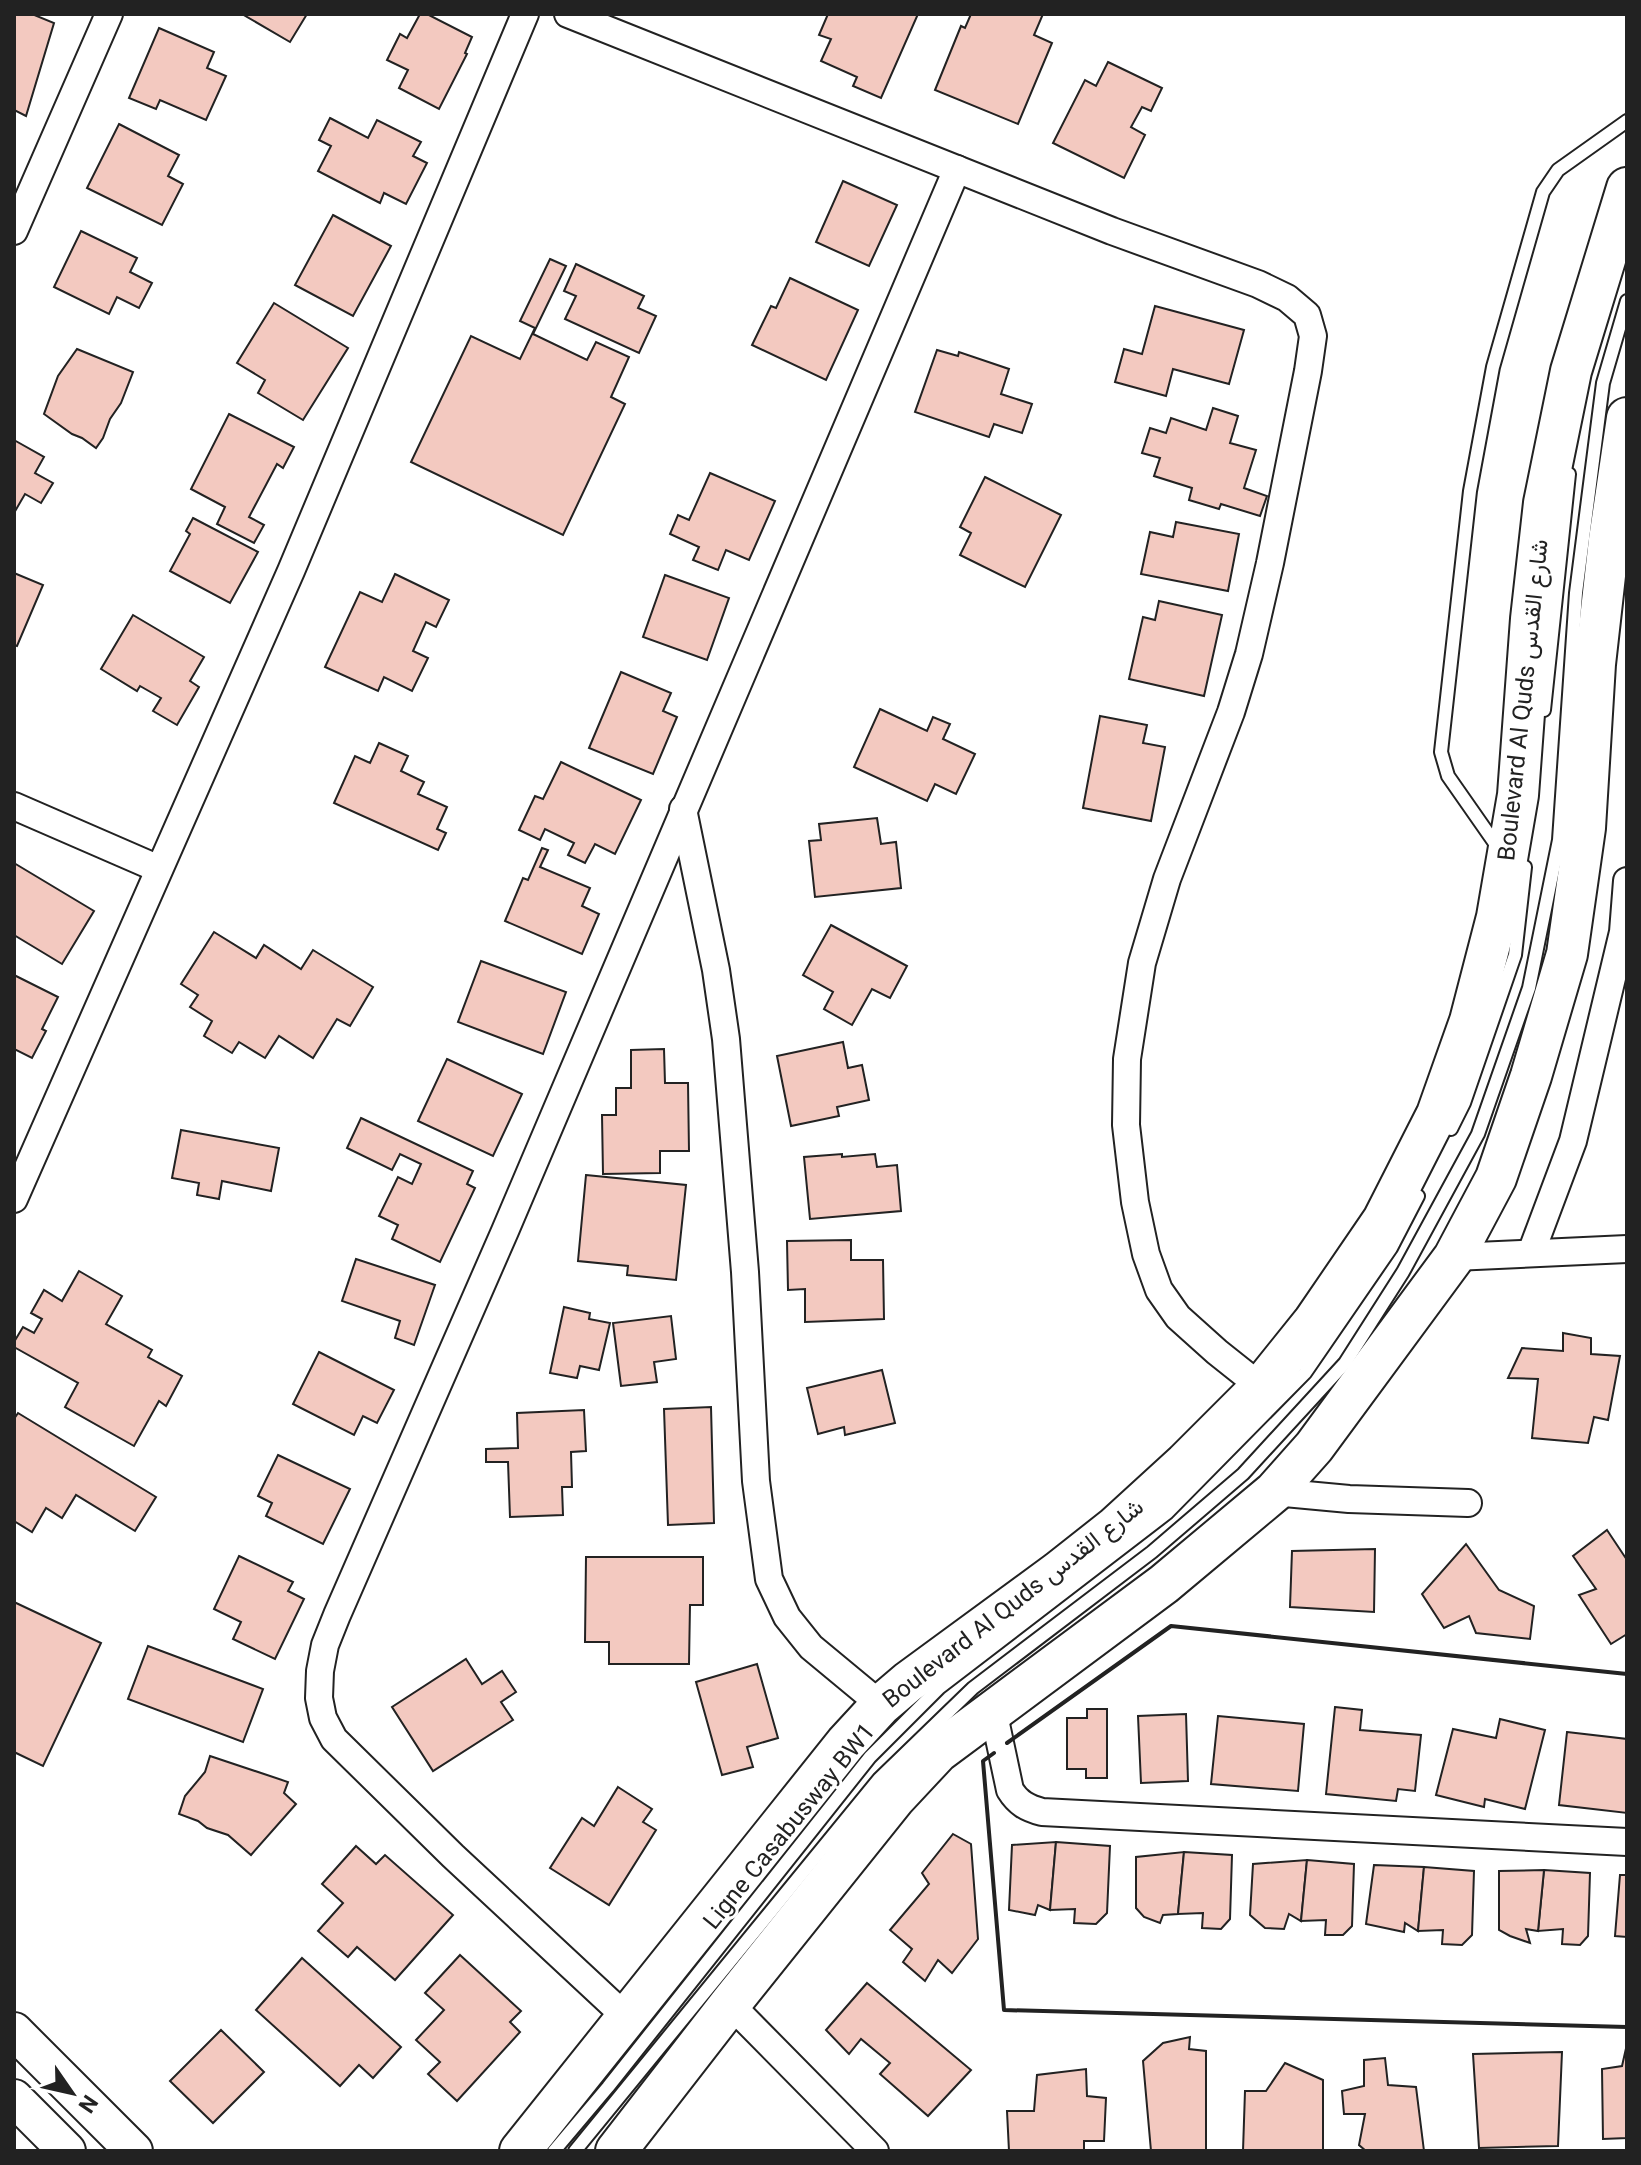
<svg xmlns="http://www.w3.org/2000/svg" width="1641" height="2165" viewBox="0 0 1641 2165" font-family="Georgia,Vazirmatn,serif">
	<style>
		.building { fill: #f3c9c0; stroke: #222; stroke-width: 2 }
		.lines { fill: none; stroke-linecap: round; stroke-linejoin: round }
		.lane-casing { stroke: #222; stroke-width: 16 }
		.street-casing { stroke: #222; stroke-width: 30 }
		.secondary-casing { stroke: #222; stroke-width: 40 }
		.primary-casing { stroke: #222; stroke-width: 44 }
		.lane { stroke: #fff; stroke-width: 12 }
		.street { stroke: #fff; stroke-width: 26 }
		.secondary { stroke: #fff; stroke-width: 36 }
		.primary { stroke: #fff; stroke-width: 40 }
		.wall { stroke: #222; stroke-width: 4 }
		.labels { text-anchor: middle; stroke-width: 6; stroke-linejoin: round; paint-order: stroke }
		.street-label { font-size: 24px; fill: #222; stroke: #fff }
	</style>
	<rect width="100%" height="100%" fill="#fff"/>
	<g class="building">
		<path d="M14,14H32L54,23L26,116L14,110Z"/>
		<path d="M242,14H307L290,42Z"/>
		<path d="M420,14H427L472,37L465,53L467,54L439,109L399,88L408,70L387,60L400,34L407,38Z"/>
		<path d="M828,14H918L881,98L853,86L857,77L821,61L831,39L819,35Z"/>
		<path d="M971,14H1043L1034,35L1052,43L1018,124L935,90L961,26L965,28Z"/>
		<path d="M159,28L214,52L207,68L226,76L206,120L160,100L156,109L129,98Z"/>
		<path d="M1108,62L1162,88L1151,111L1142,107L1131,127L1145,135L1124,178L1053,143L1085,80L1096,86Z"/>
		<path d="M330,118L368,138L377,120L421,142L413,156L427,163L406,204L384,193L380,203L318,171L331,146L319,140Z"/>
		<path d="M119,124L179,155L168,176L183,184L162,225L87,188Z"/>
		<path d="M843,181L897,205L869,266L816,242Z"/>
		<path d="M333,215L391,246L353,316L295,285Z"/>
		<path d="M81,231L137,258L130,272L152,283L139,308L117,297L109,314L54,287Z"/>
		<path d="M550,259L566,266L533,334L587,360L596,342L629,357L611,397L625,404L563,535L411,462L471,336L520,359L535,328L520,321Z"/>
		<path d="M576,264L644,296L638,308L656,316L639,353L565,319L576,296L564,291Z"/>
		<path d="M790,278L858,310L826,380L752,345L771,306L776,308Z"/>
		<path d="M274,303L348,348L303,420L258,393L265,380L237,363Z"/>
		<path d="M1155,306L1244,330L1229,384L1173,369L1166,396L1115,382L1124,349L1142,354Z"/>
		<path d="M77,349L133,372L121,403L110,419L103,438L96,448L82,438L72,434L44,414L58,376Z"/>
		<path d="M937,350L958,356L959,352L1009,369L1001,394L1032,404L1022,433L994,424L989,437L915,412Z"/>
		<path d="M1213,408L1238,416L1230,443L1256,450L1244,488L1267,496L1260,516L1221,504L1219,509L1189,500L1192,488L1154,476L1160,458L1142,453L1150,428L1166,433L1171,418L1206,430Z"/>
		<path d="M229,414L294,447L283,468L277,464L249,517L264,525L254,543L217,524L225,507L191,489Z"/>
		<path d="M14,440L44,457L35,473L53,483L41,503L25,494L14,513Z"/>
		<path d="M710,473L775,501L749,560L726,550L718,570L693,560L699,547L670,534L678,515L689,520Z"/>
		<path d="M985,477L1061,515L1025,587L960,555L971,533L960,527Z"/>
		<path d="M193,518L258,552L230,603L170,571L190,534L186,531Z"/>
		<path d="M1176,522L1239,534L1228,591L1141,574L1150,532L1173,537Z"/>
		<path d="M14,573L43,585L17,646L14,645Z"/>
		<path d="M395,574L449,600L436,627L426,622L413,651L428,658L412,691L384,677L378,691L325,667L360,592L382,602Z"/>
		<path d="M665,575L729,598L707,660L643,637Z"/>
		<path d="M1159,601L1222,615L1204,696L1129,679L1143,617L1155,620Z"/>
		<path d="M133,615L204,657L190,681L199,687L177,725L153,711L161,698L140,686L137,691L101,669Z"/>
		<path d="M621,672L671,693L663,711L677,717L653,774L589,748Z"/>
		<path d="M880,709L927,731L933,717L950,724L943,739L975,754L956,794L935,784L927,801L854,767Z"/>
		<path d="M1100,716L1147,725L1143,743L1165,747L1151,821L1083,808Z"/>
		<path d="M379,743L408,756L401,771L424,782L418,794L447,807L437,829L446,833L438,850L334,803L355,756L370,763Z"/>
		<path d="M561,762L641,800L615,854L595,844L585,863L568,855L574,843L545,829L540,840L519,830L535,796L543,799Z"/>
		<path d="M877,818L881,844L896,842L901,888L815,897L809,841L821,840L819,824Z"/>
		<path d="M542,848L548,850L540,867L590,888L582,906L599,914L582,954L505,921L523,878L528,880Z"/>
		<path d="M14,863L94,911L62,964L14,935Z"/>
		<path d="M831,925L907,966L890,998L872,989L852,1025L824,1009L833,992L803,975Z"/>
		<path d="M214,932L256,958L264,945L301,969L313,950L373,987L350,1026L337,1019L313,1058L279,1036L265,1058L239,1042L232,1053L204,1036L212,1021L190,1007L198,995L181,984Z"/>
		<path d="M481,961L566,992L543,1054L458,1022Z"/>
		<path d="M14,975L58,997L42,1029L46,1031L32,1058L14,1049Z"/>
		<path d="M843,1042L848,1068L862,1065L869,1100L837,1107L839,1116L791,1126L777,1056Z"/>
		<path d="M664,1049L665,1083H688L689,1151H660V1173L603,1174L602,1115H616V1088H631V1050Z"/>
		<path d="M447,1059L522,1094L493,1156L418,1121Z"/>
		<path d="M361,1118L473,1171L467,1184L475,1188L440,1262L392,1239L398,1225L379,1216L398,1177L412,1184L421,1164L400,1154L392,1170L347,1148Z"/>
		<path d="M181,1130L279,1148L271,1191L222,1181L219,1199L197,1195L199,1183L172,1178Z"/>
		<path d="M842,1154V1157L875,1154L877,1167L897,1165L901,1211L810,1219L804,1157Z"/>
		<path d="M586,1175L686,1185L676,1280L627,1275L628,1266L578,1261Z"/>
		<path d="M851,1240V1260H883L884,1319L805,1322V1289L788,1290L787,1241Z"/>
		<path d="M356,1259L435,1285L414,1345L395,1338L400,1321L342,1301Z"/>
		<path d="M79,1271L122,1296L106,1324L152,1350L148,1357L182,1376L166,1406L159,1401L134,1446L65,1407L78,1383L14,1347V1342L23,1327L34,1333L42,1319L31,1313L44,1290L62,1301Z"/>
		<path d="M564,1307L590,1313L589,1319L610,1323L599,1370L580,1366L577,1378L550,1373Z"/>
		<path d="M671,1316L676,1359L654,1362L657,1382L621,1386L613,1323Z"/>
		<path d="M1563,1333L1591,1338V1354L1620,1356L1608,1420L1594,1417L1588,1443L1532,1438L1538,1379L1508,1378L1522,1348L1563,1351Z"/>
		<path d="M319,1352L394,1390L377,1423L363,1416L354,1435L293,1404Z"/>
		<path d="M882,1370L895,1423L845,1435L844,1427L818,1434L807,1388Z"/>
		<path d="M711,1407L714,1523L668,1525L664,1409Z"/>
		<path d="M584,1410L586,1451L571,1452L572,1487H562L563,1515L510,1517L508,1462H486V1449L518,1448L517,1413Z"/>
		<path d="M18,1413L156,1497L135,1531L76,1495L62,1518L46,1508L32,1532L14,1521V1419Z"/>
		<path d="M278,1455L350,1489L323,1544L266,1516L272,1503L258,1496Z"/>
		<path d="M1607,1530L1627,1560V1634L1611,1644L1579,1595L1596,1589L1573,1556Z"/>
		<path d="M1466,1544L1499,1590L1534,1606L1530,1639L1476,1633L1469,1616L1444,1628L1422,1594Z"/>
		<path d="M1375,1549L1374,1612L1290,1607L1292,1551Z"/>
		<path d="M239,1556L293,1582L288,1591L304,1599L275,1659L233,1639L241,1622L214,1609Z"/>
		<path d="M586,1557H703V1605H690L689,1664H609V1642H585Z"/>
		<path d="M14,1602L101,1643L43,1766L14,1752Z"/>
		<path d="M148,1646L263,1689L243,1742L128,1699Z"/>
		<path d="M466,1659L482,1684L502,1671L516,1692L501,1702L513,1720L433,1771L392,1707Z"/>
		<path d="M757,1664L778,1738L747,1747L753,1767L722,1775L696,1682Z"/>
		<path d="M1335,1707L1362,1710L1360,1730L1421,1735L1415,1791L1398,1789L1396,1801L1326,1794Z"/>
		<path d="M1087,1709H1107V1778H1086V1769H1067V1718H1087Z"/>
		<path d="M1186,1714L1188,1781L1141,1783L1138,1716Z"/>
		<path d="M1218,1716L1304,1724L1298,1791L1211,1784Z"/>
		<path d="M1500,1719L1545,1730L1525,1809L1485,1799L1484,1807L1436,1795L1453,1729L1496,1738Z"/>
		<path d="M1567,1732L1627,1739V1813L1559,1805Z"/>
		<path d="M210,1756L288,1782L284,1793L296,1804L251,1855L228,1835L207,1828L198,1821L179,1814L185,1796L205,1772Z"/>
		<path d="M618,1787L652,1809L643,1822L656,1830L609,1905L550,1868L582,1818L594,1826Z"/>
		<path d="M953,1834L971,1844L978,1939L952,1973L938,1960L925,1981L903,1962L912,1949L890,1930L929,1884L922,1873Z"/>
		<path d="M1056,1842L1050,1910L1038,1905L1035,1915L1009,1910L1012,1845Z"/>
		<path d="M1056,1842L1110,1846L1107,1913L1096,1924L1074,1923L1075,1909L1050,1910Z"/>
		<path d="M356,1846L376,1864L385,1855L453,1915L395,1980L357,1947L348,1957L318,1931L343,1903L322,1884Z"/>
		<path d="M1184,1852L1178,1914L1163,1915L1160,1923L1144,1917L1136,1908V1857Z"/>
		<path d="M1184,1852L1232,1855L1230,1919L1221,1929L1202,1928L1203,1913L1178,1914Z"/>
		<path d="M1307,1860L1301,1921L1289,1914L1284,1929L1265,1928L1250,1915L1253,1864Z"/>
		<path d="M1307,1860L1354,1864L1352,1926L1343,1935H1325L1326,1920L1301,1921Z"/>
		<path d="M1374,1865L1424,1867L1418,1931L1405,1923L1404,1932L1366,1924Z"/>
		<path d="M1424,1867L1474,1871L1472,1935L1462,1945L1442,1944L1443,1930L1418,1931Z"/>
		<path d="M1544,1870L1590,1873L1588,1936L1580,1945L1562,1944L1563,1929L1538,1931Z"/>
		<path d="M1544,1870L1538,1931L1526,1929L1530,1943L1510,1936L1499,1930V1871Z"/>
		<path d="M1620,1875H1627V1937L1615,1936Z"/>
		<path d="M460,1955L521,2011L510,2022L520,2032L457,2101L428,2074L440,2062L416,2040L444,2010L425,1993Z"/>
		<path d="M302,1958L401,2047L373,2078L359,2065L340,2086L256,2010Z"/>
		<path d="M867,1983L971,2070L928,2116L880,2074L890,2063L861,2039L849,2054L826,2030Z"/>
		<path d="M221,2030L264,2072L213,2123L170,2081Z"/>
		<path d="M1190,2037L1189,2049L1206,2051V2151H1151L1143,2061L1163,2043Z"/>
		<path d="M1627,2044V2138L1603,2139L1602,2069L1622,2066Z"/>
		<path d="M1562,2052L1558,2146L1479,2148L1473,2054Z"/>
		<path d="M1385,2058L1388,2085L1416,2087L1424,2151H1366L1359,2145L1365,2114H1344L1342,2091L1364,2086V2060Z"/>
		<path d="M1285,2063L1323,2080V2151H1243L1245,2091H1266Z"/>
		<path d="M1086,2069L1087,2096L1106,2098L1104,2141H1084V2151H1009L1007,2111H1034L1037,2075Z"/>
	</g>
	<g class="lines">
		<defs>
			<g id="lane">
				<path d="M1544,710L1569,474"/>
				<path d="M1499,849L1448,776L1441,752L1470,491L1493,367L1543,192L1558,170L1627,121"/>
				<path d="M1451,1129L1464,1103L1515,955L1525,867"/>
				<path d="M554,2151L608,2087L870,1757L939,1688L1167,1513L1305,1373L1391,1248L1418,1196"/>
				<path d="M575,2151L879,1779L973,1688L1152,1552L1243,1474L1345,1363L1403,1272L1478,1134L1529,988L1559,840L1576,593L1603,383L1627,301"/>
			</g>
			<g id="street">
				<path d="M568,14L1112,231L1258,284L1287,298L1307,315L1313,336L1308,371L1270,563L1249,654L1231,712L1167,879L1142,963L1127,1059L1126,1125L1135,1202L1146,1254L1159,1290L1178,1317L1217,1352L1261,1387"/>
				<path d="M14,231L109,14"/>
				<path d="M14,806L159,869"/>
				<path d="M683,809L716,970L726,1039L745,1272L756,1481L769,1579L787,1617L811,1647L881,1705"/>
				<path d="M14,1199L291,571L525,14"/>
				<path d="M1531,1253L1573,1141L1623,932L1627,881"/>
				<path d="M1454,1257L1627,1249"/>
				<path d="M1274,1492L1349,1499L1468,1503"/>
				<path d="M993,1710L1010,1790C1018,1803 1027,1808 1042,1812L1627,1842"/>
				<path d="M730,2004L875,2151"/>
				<path d="M627,2018L453,1856L334,1739L323,1718L319,1698L320,1671L325,1645L337,1615L505,1231L957,169"/>
			</g>
			<g id="secondary">
				<path d="M14,2031L134,2151"/>
				<path d="M14,2098L67,2151"/>
			</g>
			<g id="primary">
				<path d="M520,2151L846,1743L881,1705L908,1682L1058,1572L1115,1527L1185,1463L1261,1387L1314,1321L1383,1220L1437,1114L1470,1021L1497,917L1518,795L1531,619L1544,503L1571,371L1627,188"/>
				<path d="M616,2151L730,2004L895,1798L938,1752L1164,1584L1274,1492L1314,1447L1454,1257L1496,1178L1531,1076L1567,954L1585,828L1595,664L1609,540L1627,418"/>
			</g>
		</defs>
		<use href="#lane" class="lane-casing"/>
		<use href="#street" class="street-casing"/>
		<use href="#secondary" class="secondary-casing"/>
		<use href="#primary" class="primary-casing"/>
		<use href="#lane" class="lane"/>
		<use href="#street" class="street"/>
		<use href="#secondary" class="secondary"/>
		<use href="#primary" class="primary"/>
		<g class="wall">
			<path d="M1007,1743L1171,1626L1627,1674"/>
			<path d="M994,1753L983,1761L1004,2010L1627,2027"/>
		</g>
	</g>
	<g class="labels">
		<g class="street-label">
			<text transform="translate(1523 700) rotate(-84)" y="8">Boulevard Al Quds شارع القدس</text>
			<text transform="translate(1013 1603) rotate(-38)" y="8">Boulevard Al Quds شارع القدس</text>
			<text transform="translate(789 1826) rotate(-51)" y="8">Ligne Casabusway BW1</text>
		</g>
	</g>
	<rect width="1641" height="2165" fill="none" stroke="#222222" stroke-width="32"/>
	<g transform="translate(72 2093) rotate(124)" stroke="#ffffff" stroke-width="6" paint-order="stroke">
	<path d="M0-6L14 30L0 20L-14 30Z" fill="#222222"/>
	<text y="-12" font-size="22" font-weight="bold" text-anchor="middle" fill="#222222">N</text>
	</g>
</svg>
